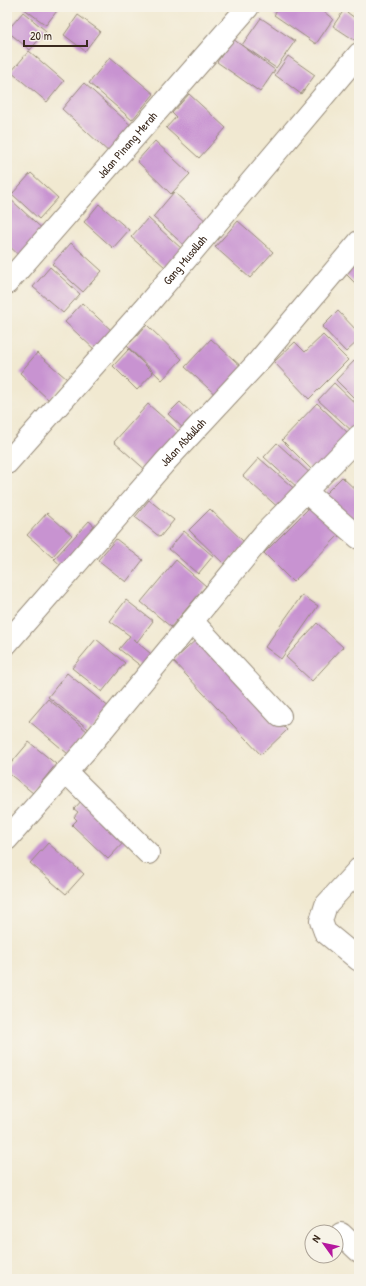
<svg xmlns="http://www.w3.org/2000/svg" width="366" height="1286" viewBox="0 0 366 1286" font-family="'Patrick Hand',sans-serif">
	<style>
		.building { fill: #c893d1 }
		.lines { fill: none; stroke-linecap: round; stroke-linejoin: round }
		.minor-casing { stroke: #968a78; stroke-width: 24 }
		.minor { stroke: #fff; stroke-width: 22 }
		.labels { text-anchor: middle; stroke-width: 3.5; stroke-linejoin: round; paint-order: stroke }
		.street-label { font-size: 12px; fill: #3b2a1e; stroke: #f7f3e8 }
	</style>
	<rect width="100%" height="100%" fill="#f7f3e8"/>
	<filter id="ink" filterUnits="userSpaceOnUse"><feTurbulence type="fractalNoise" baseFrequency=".025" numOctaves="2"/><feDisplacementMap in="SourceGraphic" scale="8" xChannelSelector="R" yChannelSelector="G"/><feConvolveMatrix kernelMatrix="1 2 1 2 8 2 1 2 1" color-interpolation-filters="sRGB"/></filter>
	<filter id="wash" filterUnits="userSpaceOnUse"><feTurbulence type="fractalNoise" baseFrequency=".012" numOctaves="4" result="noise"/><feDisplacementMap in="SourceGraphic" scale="16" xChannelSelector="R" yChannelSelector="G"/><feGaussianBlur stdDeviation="0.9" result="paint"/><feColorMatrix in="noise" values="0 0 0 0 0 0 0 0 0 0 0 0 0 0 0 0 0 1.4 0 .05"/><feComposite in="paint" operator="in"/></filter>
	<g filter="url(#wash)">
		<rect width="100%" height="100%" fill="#f1e9d1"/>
		<g id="blocks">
			<g class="building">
				<path d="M24,7H60L46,25L23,8Z"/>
				<path d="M280,7H320L319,8L333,19L316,44L274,15Z"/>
				<path d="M344,10L359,21V43L333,26Z"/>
				<path d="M23,12L46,31L30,50L7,31Z"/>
				<path d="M78,15L100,31L85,51L64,35Z"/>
				<path d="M261,18L295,41L276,68L242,45Z"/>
				<path d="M233,39L275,70L260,92L217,62Z"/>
				<path d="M29,51L64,81L47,102L11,72Z"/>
				<path d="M288,56L315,75L301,94L275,75Z"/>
				<path d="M110,57L154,94L132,120L89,83Z"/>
				<path d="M84,83L135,129L112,155L62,109Z"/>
				<path d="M189,94L226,128L199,158L166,128L176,117L172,113Z"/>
				<path d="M155,141L190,174L171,194L137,161Z"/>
				<path d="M31,173L58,198L39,219L12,194Z"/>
				<path d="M174,192L208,223L186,247L153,217Z"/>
				<path d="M8,197L48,234L24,260L7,244Z"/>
				<path d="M99,204L129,230L113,248L84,222Z"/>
				<path d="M148,218L182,249L165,267L131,237Z"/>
				<path d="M238,221L273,252L250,278L215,247Z"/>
				<path d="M71,243L102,271L83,292L52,264Z"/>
				<path d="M359,261V287L346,274Z"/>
				<path d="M50,267L80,294L63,313L33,287Z"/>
				<path d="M82,303L112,331L95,350L65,322Z"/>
				<path d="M338,311L359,333V340L346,352L322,327Z"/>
				<path d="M147,325L182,359L162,380L127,346Z"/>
				<path d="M323,335L348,360L309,399L274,362L295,342L305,352Z"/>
				<path d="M211,339L244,369L219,398L185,367Z"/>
				<path d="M129,349L153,373L137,390L113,366Z"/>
				<path d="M37,353L67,379L49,400L20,373Z"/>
				<path d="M355,360L359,364V395L355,399L336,380Z"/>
				<path d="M334,383L359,407V425L353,432L318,400Z"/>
				<path d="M180,402L198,419L186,431L168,414Z"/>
				<path d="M317,403L352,437L316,474L282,440Z"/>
				<path d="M148,404L183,435L149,473L114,442Z"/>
				<path d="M277,443L312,475L299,489L264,457Z"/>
				<path d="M259,458L298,492L281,510L243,476Z"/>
				<path d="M342,477L359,493V524L322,497Z"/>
				<path d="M149,500L174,520L160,537L135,517Z"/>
				<path d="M314,503L342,532L293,582L264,553Z"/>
				<path d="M210,509L246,544L225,565L189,530Z"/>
				<path d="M47,513L72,535L52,557L27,535Z"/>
				<path d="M89,521L100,531L65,569L54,559Z"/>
				<path d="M184,531L213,556L198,574L169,549Z"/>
				<path d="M116,539L143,560L126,582L98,560Z"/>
				<path d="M176,560L206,586L171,627L141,602Z"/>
				<path d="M302,595L318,606L281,659L265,647Z"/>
				<path d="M126,600L153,621L137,642L133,639L156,658L146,670L119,649L130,636L110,621Z"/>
				<path d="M317,623L343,647L312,681L286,657Z"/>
				<path d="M200,636L287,730L261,755L173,661Z"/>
				<path d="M96,639L125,663L102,692L72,668Z"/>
				<path d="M67,673L110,708L91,731L48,697Z"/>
				<path d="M48,699L87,731L68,754L29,721Z"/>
				<path d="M29,742L56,764L33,793L7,772V768Z"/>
				<path d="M83,799L127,839L108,859L72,825L77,820L74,817L78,812L74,809Z"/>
				<path d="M48,843L84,874L66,894L30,863Z"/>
			</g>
		</g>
	</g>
	<g filter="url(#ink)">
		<use href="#blocks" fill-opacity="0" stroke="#968a78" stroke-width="1"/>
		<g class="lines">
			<defs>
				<g id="minor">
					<path id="s1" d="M7,283L248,7"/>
					<path id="s2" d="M7,463L143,310L359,54"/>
					<path d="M306,492L359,538"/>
					<path d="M192,621L280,716"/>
					<path id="s3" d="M7,643L166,461L257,363L359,242"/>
					<path d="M66,772L148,853"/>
					<path d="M7,839L85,751L264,534L359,436"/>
					<path d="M359,869L326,905L321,921L325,932L359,960"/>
					<path d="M341,1234L359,1251"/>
				</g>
			</defs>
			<use href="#minor" class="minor-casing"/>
			<use href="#minor" class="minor"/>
		</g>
	</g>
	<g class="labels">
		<g class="street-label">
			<text dy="4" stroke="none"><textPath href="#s1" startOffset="183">Jalan Pinang Merah</textPath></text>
			<text dy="4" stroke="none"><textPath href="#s2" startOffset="270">Gang Musollah</textPath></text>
			<text dy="4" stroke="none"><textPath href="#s3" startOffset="267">Jalan Abdullah</textPath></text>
		</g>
	</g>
	<rect width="366" height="1286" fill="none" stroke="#f7f3e8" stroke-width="24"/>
	<g transform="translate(324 1244) rotate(303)"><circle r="19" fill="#f7f3e8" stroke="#aca397"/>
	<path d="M0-3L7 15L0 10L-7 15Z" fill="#b5179e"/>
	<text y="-6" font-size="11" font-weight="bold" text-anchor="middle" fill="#3b2a1e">N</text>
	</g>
	<path d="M24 40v6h63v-6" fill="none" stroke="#3b2a1e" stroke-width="2"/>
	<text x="30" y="40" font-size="12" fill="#3b2a1e" stroke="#f7f3e8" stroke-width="3" paint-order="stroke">20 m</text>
</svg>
